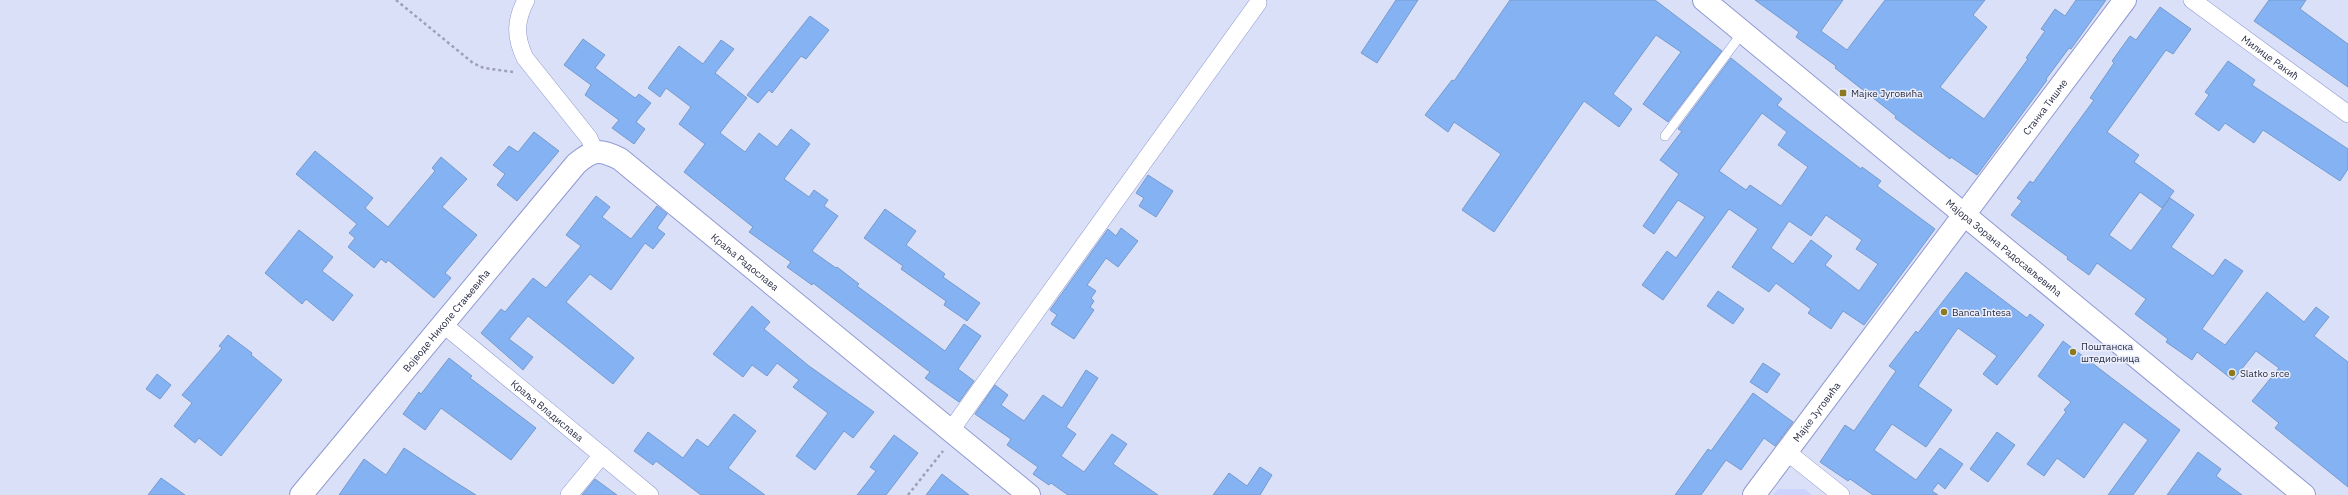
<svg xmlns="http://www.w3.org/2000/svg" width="2348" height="495" viewBox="0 0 2348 495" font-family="'IBM Plex Sans',sans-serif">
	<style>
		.built { fill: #ccd4fd }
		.building { fill: #84b2f2; stroke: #769bcd; fill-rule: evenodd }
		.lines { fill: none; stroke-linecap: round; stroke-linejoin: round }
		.lane-casing { stroke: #8f99d2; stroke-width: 10 }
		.street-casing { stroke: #8f99d2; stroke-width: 18 }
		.secondary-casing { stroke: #8f99d2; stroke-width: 24 }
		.path { stroke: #9ca0b9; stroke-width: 2.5; stroke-dasharray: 3 3; stroke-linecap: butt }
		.lane { stroke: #fff; stroke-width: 9 }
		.street { stroke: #fff; stroke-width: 17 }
		.secondary { stroke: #fff; stroke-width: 22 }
		.poi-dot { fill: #8d791f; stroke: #ebeefb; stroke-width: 1.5 }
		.labels { text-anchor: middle; stroke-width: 3; stroke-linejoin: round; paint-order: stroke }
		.street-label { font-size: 10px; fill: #2a2e46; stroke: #ebeefb }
		.poi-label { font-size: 10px; fill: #2a2e46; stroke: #ebeefb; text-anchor: start }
	</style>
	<rect width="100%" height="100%" fill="#dbe0f9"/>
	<path class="built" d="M1778,489H1805L1812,495H1773Z"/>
	<g class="building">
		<path d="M1396,0H1418L1377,63L1361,53Z"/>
		<path d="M1510,0H1655L1722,51L1668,122L1643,104L1681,52L1656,35L1613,94L1632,109L1619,127L1584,101L1494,232L1462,210L1501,154L1454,122L1448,132L1425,115L1452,80L1454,81Z"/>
		<path d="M1755,0H1843L1821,31L1847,50L1885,0H1985L1973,15L1987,27L1940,87L1984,119L2028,59L2026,58L2045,31L2041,29L2055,9L2065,16L2076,0H2106L2071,49L2069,48L2046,79L2047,80L1977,175L1951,157L1950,159L1895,118L1896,116L1835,68L1836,66L1796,37L1799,32Z"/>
		<path d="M2269,0H2306L2300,9L2348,44V87L2254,21Z"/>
		<path d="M2160,7L2191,29L2173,54L2166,50L2107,132L2139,155L2134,162L2174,191L2162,208L2140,192L2109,235L2131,251L2170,198L2194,215L2171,247L2213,276L2225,259L2243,271L2202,329L2225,345L2267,292L2304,322L2316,307L2329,317L2314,336L2348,362V487L2275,428L2279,423L2252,401L2279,368L2256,351L2233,380L2197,352L2192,360L2166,342L2168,339L2135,314L2146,299L2097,263L2089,275L2067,259L2068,257L2011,215L2022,201L2017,198L2030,181L2033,183L2094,100L2090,98L2114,63L2112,61L2130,36L2136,40Z"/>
		<path d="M810,16L829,30L806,59L801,56L772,93L769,90L758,103L747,95Z"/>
		<path d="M583,39L605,55L595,68L635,98L639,94L651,103L636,122L645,129L634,144L612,128L619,120L585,95L591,85L564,65Z"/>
		<path d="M721,40L734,49L715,73L747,98L720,133L745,152L759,133L777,147L791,129L810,144L784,179L809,197L814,190L828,200L824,206L838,216L812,251L836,268L837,267L859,284L857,286L945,351L964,324L981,336L958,369L974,381L959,402L925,378L930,372L813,283L812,285L787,267L791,262L749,232L753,227L684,172L705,144L679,124L691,107L666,88L660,97L648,88L679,46L703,64Z"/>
		<path d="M1731,58L1782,99L1777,105L1861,169L1862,167L1881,181L1877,186L1935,229L1864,325L1843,311L1831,329L1808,313L1811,309L1776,283L1769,292L1732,267L1758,229L1729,209L1663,300L1642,285L1667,251L1676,258L1705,217L1678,200L1654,234L1643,226L1679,174L1660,160L1682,131L1678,129ZM1762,113L1787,132L1778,145L1808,167L1781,206L1750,185L1746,190L1719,171ZM1826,215L1862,240L1856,249L1878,264L1859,291L1825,265L1832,256L1811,240L1793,264L1771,248L1789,221L1811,236Z"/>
		<path d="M2228,61L2255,80L2252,85L2348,149V169L2340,181L2263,130L2254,143L2225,123L2219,131L2195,114L2209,95L2205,92Z"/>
		<path d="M534,132L559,151L517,201L497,185L505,174L493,165L509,146L518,152Z"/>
		<path d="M315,151L373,198L365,208L388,227L435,171L432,168L441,157L467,179L442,207L477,235L445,273L451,278L434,298L388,260L386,263L381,259L374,268L348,247L355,238L349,233L357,224L296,174Z"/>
		<path d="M1148,175L1173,191L1156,217L1139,206L1144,198L1136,193Z"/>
		<path d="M596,196L610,207L602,217L631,239L657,206L667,214L657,228L665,234L653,249L645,243L611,290L590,274L566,302L634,358L613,384L528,316L509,339L533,357L523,370L481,333L501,309L505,312L533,278L546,288L581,246L566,235Z"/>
		<path d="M885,209L916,231L906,245L945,274L943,277L980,303L967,321L944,305L946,301L901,269L903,266L864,238Z"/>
		<path d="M1121,228L1138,241L1118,267L1106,258L1087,285L1096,291L1091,298L1094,301L1090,307L1094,310L1074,339L1051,324L1057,315L1050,310L1108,229L1116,236Z"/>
		<path d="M299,230L333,257L322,271L353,295L333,321L306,299L302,304L265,273Z"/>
		<path d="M1966,272L2027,318L2030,314L2044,325L1997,385L1983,374L1997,356L1958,328L1918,386L1952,410L1926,447L1892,424L1874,450L1916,480L1940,448L1963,464L1945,489L1938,483L1932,491L1938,495H1873L1850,479L1848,481L1820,462L1845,425L1854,431L1896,371L1889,366L1916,331L1918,333Z"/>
		<path d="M1718,291L1744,309L1733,324L1707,306Z"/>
		<path d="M752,306L770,322L764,329L809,366L874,412L853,438L844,431L815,470L796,456L828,413L793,387L799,380L777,363L767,376L752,365L743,377L713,354Z"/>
		<path d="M228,335L252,353L251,355L282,380L221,456L199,438L195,443L174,426L192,403L182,395L222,348L219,346Z"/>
		<path d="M2063,341L2180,430L2133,495H2108L2148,440L2124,422L2084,478L2057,458L2044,476L2027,464L2066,412L2064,410L2071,402L2038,376Z"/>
		<path d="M449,358L472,376L470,378L536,428L511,460L441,408L425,430L403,414L419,392L421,394Z"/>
		<path d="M1763,363L1780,374L1767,393L1750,382Z"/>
		<path d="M1086,370L1098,378L1066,427L1076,434L1061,456L1084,472L1112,434L1127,444L1113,464L1158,495H1068L1051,483L1049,485L1033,474L1038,467L1007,445L1011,439L975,414L995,385L1008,395L1001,405L1024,421L1043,395L1062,408Z"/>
		<path d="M157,374L171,385L160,399L146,389Z"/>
		<path d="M1753,393L1793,422L1775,446L1764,438L1741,470L1726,460L1701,495H1675L1708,449L1711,451Z"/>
		<path d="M734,414L756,431L728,468L765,495H701L656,461L653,465L634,451L648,432L683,458L697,439L708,447Z"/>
		<path d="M1997,432L2015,445L1988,482L1970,469Z"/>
		<path d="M894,435L918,453L886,495H857L876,471L870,467Z"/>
		<path d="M404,448L452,480L476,495H339L364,459L386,475Z"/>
		<path d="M2198,452L2221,469L2216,476L2242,495H2167Z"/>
		<path d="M1260,467L1272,475L1260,495H1213L1229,473L1247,486Z"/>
		<path d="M942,474L969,495H926Z"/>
		<path d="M161,478L185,495H148Z"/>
		<path d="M595,479L617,495H582Z"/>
	</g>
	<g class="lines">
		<defs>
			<path id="lane" d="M1665,136L1743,32"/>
			<g id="street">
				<path d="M526,0C515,21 515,37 525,58L589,138L595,152"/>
				<path id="s1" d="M2192,0L2348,114"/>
				<path id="s2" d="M444,325L650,495"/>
				<path d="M951,430L1258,3"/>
				<path d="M1787,452L1841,495"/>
				<path d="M569,495L602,455"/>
			</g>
			<g id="secondary">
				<path id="s3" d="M1704,0L2304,495"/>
				<path id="s4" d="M301,495L576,164C593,149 600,149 620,159L1029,495"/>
				<path id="s5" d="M1754,495L2125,0"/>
			</g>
		</defs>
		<use href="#lane" class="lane-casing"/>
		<use href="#street" class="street-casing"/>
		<use href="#secondary" class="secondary-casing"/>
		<g class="path">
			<path d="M396,0L473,63L484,68L513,72"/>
			<path d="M908,495L943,451"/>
		</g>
		<use href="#lane" class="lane"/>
		<use href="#street" class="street"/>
		<use href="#secondary" class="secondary"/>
	</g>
	<g class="poi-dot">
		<rect x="1839" y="89" width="8" height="8" rx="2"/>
		<circle cx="1944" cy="312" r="4"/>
		<circle cx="2073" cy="352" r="4"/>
		<circle cx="2232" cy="373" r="4"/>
	</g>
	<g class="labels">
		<g class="street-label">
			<text dy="4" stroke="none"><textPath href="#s1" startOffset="97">Милице Ракић</textPath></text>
			<text dy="4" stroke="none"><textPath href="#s5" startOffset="485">Станка Тишме</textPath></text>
			<text dy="4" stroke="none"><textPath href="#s3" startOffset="389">Мајора Зорана Радосављевића</textPath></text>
			<text dy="4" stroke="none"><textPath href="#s4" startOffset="641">Краља Радослава</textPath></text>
			<text dy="4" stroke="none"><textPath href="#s4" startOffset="227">Војводе Николе Стањевића</textPath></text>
			<text dy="4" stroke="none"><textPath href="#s2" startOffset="134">Краља Владислава</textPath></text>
			<text dy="4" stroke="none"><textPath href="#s5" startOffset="104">Мајке Југовића</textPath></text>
		</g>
		<g class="poi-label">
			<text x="1851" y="97">Мајке Југовића</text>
			<text x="1952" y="316">Banca Intesa</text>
			<text x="2081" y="350">Поштанска<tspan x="2081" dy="12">штедионица</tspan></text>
			<text x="2240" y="377">Slatko srce</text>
		</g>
	</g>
</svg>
